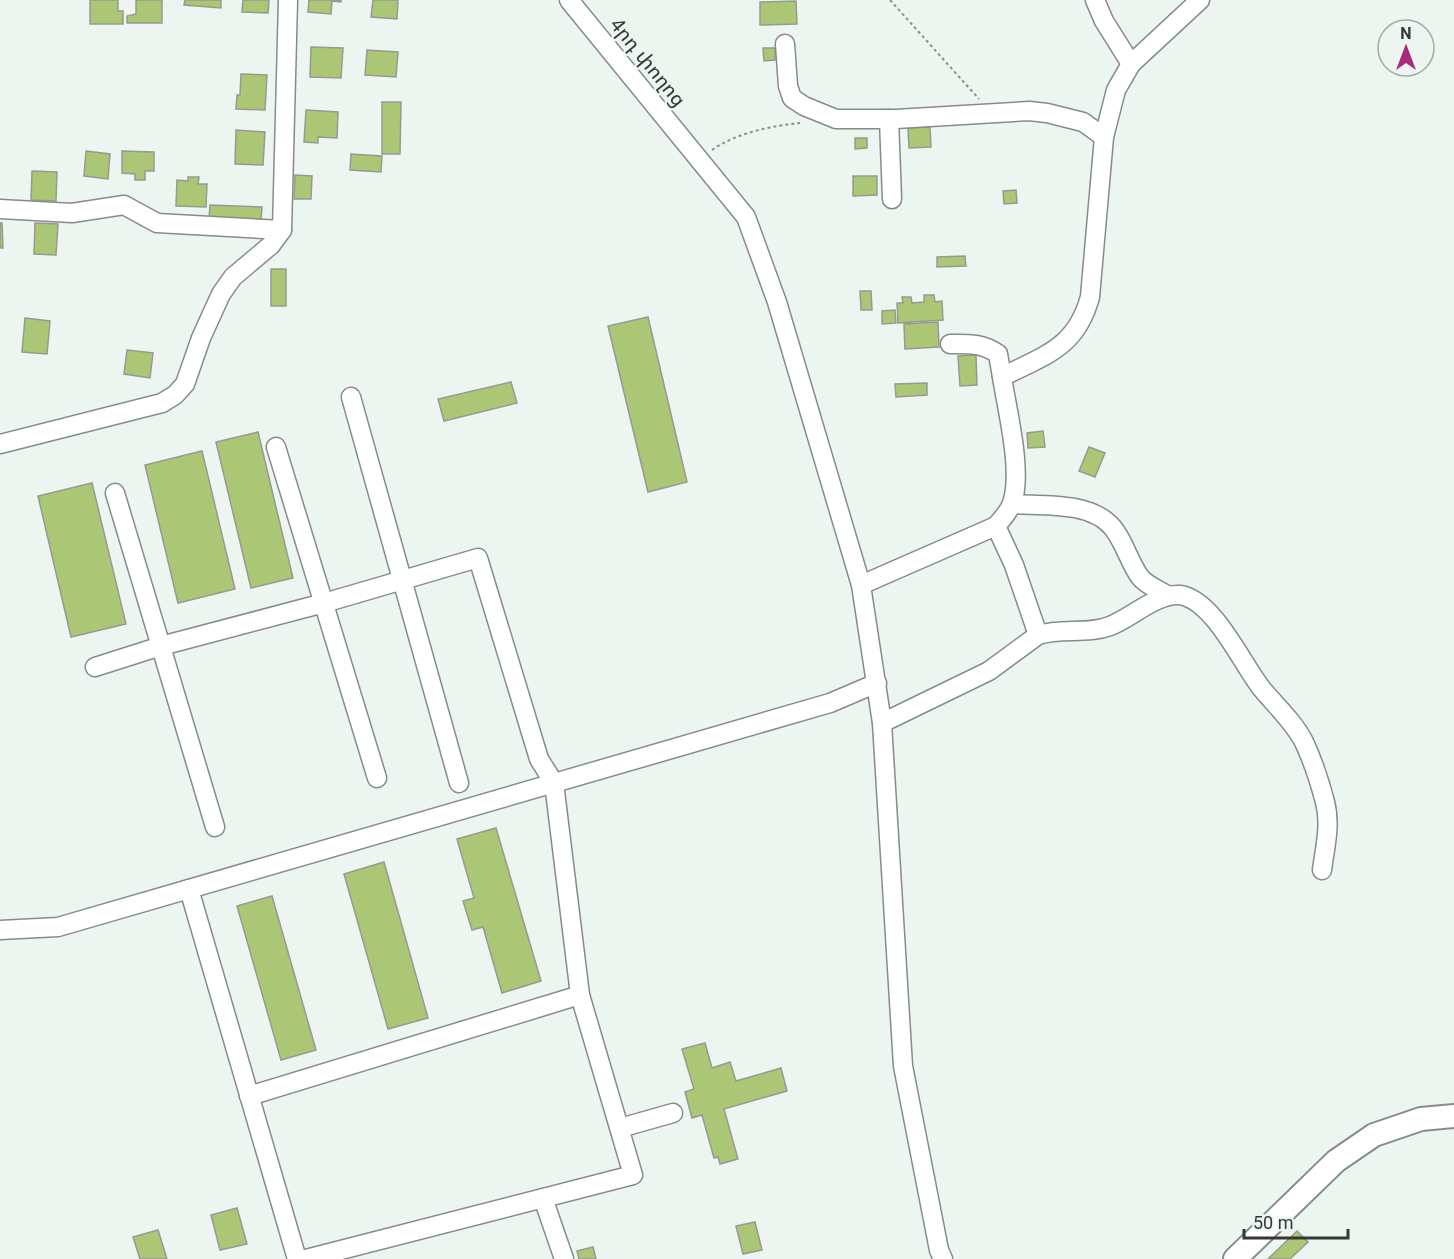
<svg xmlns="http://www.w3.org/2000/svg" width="1454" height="1259" viewBox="0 0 1454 1259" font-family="Roboto,'Noto Sans Armenian',sans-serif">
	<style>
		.building { fill: #abc775; stroke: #979a92; stroke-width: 1.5 }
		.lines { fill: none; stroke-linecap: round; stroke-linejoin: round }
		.minor-casing { stroke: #848d88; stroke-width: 21 }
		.major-casing { stroke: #848d88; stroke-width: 26 }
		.path { stroke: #8a918c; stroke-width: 2; stroke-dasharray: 3 3; stroke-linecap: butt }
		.minor { stroke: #fff; stroke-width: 18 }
		.major { stroke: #fff; stroke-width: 22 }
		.labels { text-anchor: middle; stroke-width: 4.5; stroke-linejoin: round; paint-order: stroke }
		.street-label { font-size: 20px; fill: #353936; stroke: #ecf5ef }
	</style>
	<rect width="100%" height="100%" fill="#ecf5ef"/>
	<g class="building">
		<path d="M90,0H118V11H123V24H90Z"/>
		<path d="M136,0H162V23H127V16L136,14Z"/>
		<path d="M185,0H221V8L184,5Z"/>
		<path d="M243,0H269L268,13L242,12Z"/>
		<path d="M309,0H341V2L332,1L331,14L308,12Z"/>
		<path d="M373,0H398L397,19L371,17Z"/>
		<path d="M796,1L797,24L760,25V2Z"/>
		<path d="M311,47L343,48L341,78L310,77Z"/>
		<path d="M763,48H775V60L764,61Z"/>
		<path d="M367,50L398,52L396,77L365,75Z"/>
		<path d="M241,74L267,75L265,110L236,109L237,95H240Z"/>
		<path d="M382,102H401L400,154H382Z"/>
		<path d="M306,110L338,112L337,138L318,137V143L304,142Z"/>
		<path d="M930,127L931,147L909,148L908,128Z"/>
		<path d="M236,130L265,132L263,165L235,164Z"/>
		<path d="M855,138H867V148L855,149Z"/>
		<path d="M86,151L110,154L108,179L84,176Z"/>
		<path d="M122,151L154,152V171H145V180H135V174L122,173Z"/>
		<path d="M351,154L382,156L381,172L350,170Z"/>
		<path d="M32,171L57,172L56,201L31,200Z"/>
		<path d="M295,175L312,176L311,199H294Z"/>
		<path d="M853,176H877V195L853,196Z"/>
		<path d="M188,177H199L198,184H207L206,207L176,206L177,180L188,181Z"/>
		<path d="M1016,190L1017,203L1004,204L1003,191Z"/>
		<path d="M210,205L262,207L261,220L209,219Z"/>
		<path d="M0,223H2L3,248H0Z"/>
		<path d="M35,223L58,224L56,255L34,254Z"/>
		<path d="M965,256L966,266L937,267V257Z"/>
		<rect x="271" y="269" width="15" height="37"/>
		<path d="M860,291H871L872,310H861Z"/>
		<path d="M924,295H934L935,302L942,301L943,320L898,323L897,303H903L902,297H911L912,303L924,302Z"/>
		<path d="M895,310L896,323L882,324V311Z"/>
		<path d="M648,317L687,482L648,492L608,326Z"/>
		<path d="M25,318L50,321L47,354L22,352Z"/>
		<path d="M938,322L939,347L905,349L904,324Z"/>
		<path d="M127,350L153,353L150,378L124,374Z"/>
		<path d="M976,355L977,385L960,386L958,356Z"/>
		<path d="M511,382L517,403L444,421L438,399Z"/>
		<path d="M927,383V395L896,397L895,384Z"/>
		<path d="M1043,431L1045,447L1028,448L1027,433Z"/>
		<path d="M258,432L293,578L251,588L216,442Z"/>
		<path d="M1089,447L1105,453L1095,477L1079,471Z"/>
		<path d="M202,451L235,589L178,603L145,465Z"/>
		<path d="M92,483L126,624L71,637L38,496Z"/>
		<path d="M496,828L541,981L502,993L483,927L472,930L463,901L474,898L457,839Z"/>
		<path d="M384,862L428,1018L388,1029L344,874Z"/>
		<path d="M272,896L316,1050L281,1060L237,906Z"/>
		<path d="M705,1043L712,1068L730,1062L736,1081L781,1068L787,1091L724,1109L738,1159L720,1164L718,1157L714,1158L702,1115L692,1118L685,1092L694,1089L682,1049Z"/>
		<path d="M237,1208L247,1244L220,1250L211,1215Z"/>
		<path d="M755,1222L762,1250L743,1254L736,1226Z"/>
		<path d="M158,1230L167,1259H140L133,1237Z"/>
		<path d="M1297,1231L1308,1242L1290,1259H1268Z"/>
		<path d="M593,1247L596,1259H579L577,1251Z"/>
	</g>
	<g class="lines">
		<defs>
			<g id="minor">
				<path d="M569,0L746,217L777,302L861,585L882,723L903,1066L939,1250L943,1259"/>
				<path d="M1095,0L1104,21L1131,64"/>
				<path d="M785,44L788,86L792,98L804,106L836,119H896L1029,111L1047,113L1083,122L1104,137"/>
				<path d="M889,119L892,199"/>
				<path d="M0,209L72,213L124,205L157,223L282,230L288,0"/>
				<path d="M950,344C969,344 982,343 998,354L1002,377"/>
				<path d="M351,397L459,783"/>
				<path d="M0,444L162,403L175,395L185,384L201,338L221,294L233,277L271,245L282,230"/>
				<path d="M276,447L377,778"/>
				<path d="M115,493L215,827"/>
				<path d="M1012,504C1043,506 1091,501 1113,528C1125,543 1129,562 1140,577C1146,585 1159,590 1167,595"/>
				<path d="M996,526L1014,565L1038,635"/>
				<path d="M861,585L996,526C1002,519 1009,512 1012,503C1023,472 1007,410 1002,377C1045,355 1076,348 1090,297L1104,137L1116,90L1131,64L1200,0"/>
				<path d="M95,667L161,646L324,603L478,558L539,759L554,783L580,995L633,1175L306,1259"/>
				<path d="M882,723L989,671L1038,635C1062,627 1087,635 1110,626C1131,618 1157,593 1180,595C1214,600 1242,664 1262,689C1276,706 1294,722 1304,742C1313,761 1320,783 1325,802C1331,825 1325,847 1322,870"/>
				<path d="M189,889L297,1259"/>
				<path d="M0,930L58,927L830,703L877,683"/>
				<path d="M249,1096L580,995"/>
				<path d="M620,1128L673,1113"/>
				<path d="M543,1198L564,1259"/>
			</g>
			<path id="major" d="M1235,1259L1336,1161L1374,1135L1421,1119L1454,1116"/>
		</defs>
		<use href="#minor" class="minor-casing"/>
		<use href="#major" class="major-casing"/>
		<g class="path">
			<path d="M890,0L979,99"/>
			<path d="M712,150C736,133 771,126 800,123"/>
		</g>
		<use href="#minor" class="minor"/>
		<use href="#major" class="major"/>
	</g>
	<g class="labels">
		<g class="street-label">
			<text transform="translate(648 62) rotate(51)" y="7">4րդ փողոց</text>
		</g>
	</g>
	<g transform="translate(1406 48)"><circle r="28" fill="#ecf5ef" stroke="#a3aaa5" stroke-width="1.5"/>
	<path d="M0-4.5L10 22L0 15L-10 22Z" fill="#a92a7a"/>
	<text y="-9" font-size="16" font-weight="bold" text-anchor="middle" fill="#353936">N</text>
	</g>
	<path d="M1244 1229v9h104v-9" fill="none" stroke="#353936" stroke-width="3"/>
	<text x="1253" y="1229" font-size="18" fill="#353936" stroke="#ecf5ef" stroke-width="4.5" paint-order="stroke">50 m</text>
</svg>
